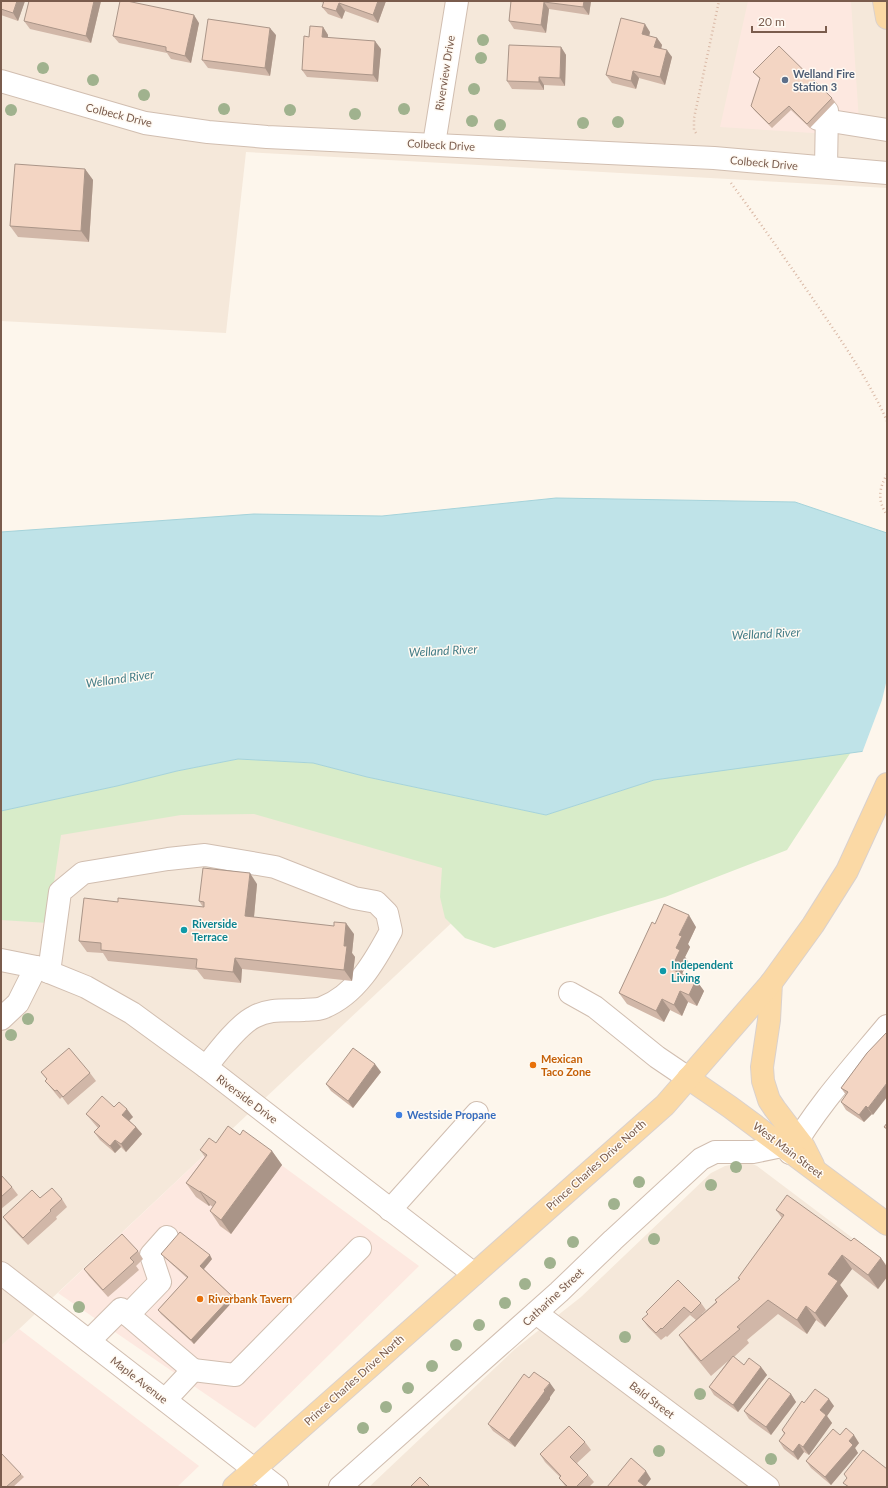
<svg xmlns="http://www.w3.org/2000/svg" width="888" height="1488" viewBox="0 0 888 1488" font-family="Lato,sans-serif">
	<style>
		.residential { fill: #f5e8da }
		.commercial { fill: #fde8e0 }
		.green { fill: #d8ecc9 }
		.water { fill: #bfe3e8; stroke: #a5d3da }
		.pier { fill: #fdf6ec }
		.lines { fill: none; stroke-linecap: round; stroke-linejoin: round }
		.minor-casing { stroke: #d1beb0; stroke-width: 24 }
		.major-casing { stroke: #dad1cd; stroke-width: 24 }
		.path { stroke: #d9b8a5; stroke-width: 2.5; stroke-dasharray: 1 3; stroke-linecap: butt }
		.minor { stroke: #fff; stroke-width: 22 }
		.major { stroke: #fbd9a5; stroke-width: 22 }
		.tree { fill: #a0b28e }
		.wall { fill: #d1b7a8 }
		.shaded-wall { fill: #aa9588 }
		.building { fill: #f3d5c3; stroke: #aa9588 }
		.service-dot { fill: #5c6f8a; stroke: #fffaf3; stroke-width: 1.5 }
		.culture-dot { fill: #0f9aa8; stroke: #fffaf3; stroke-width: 1.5 }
		.food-dot { fill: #e8710a; stroke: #fffaf3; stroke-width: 1.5 }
		.shop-dot { fill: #3f7fe0; stroke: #fffaf3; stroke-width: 1.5 }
		.labels { text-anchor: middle; stroke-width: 3; stroke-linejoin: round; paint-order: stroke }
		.street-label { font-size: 11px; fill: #7a5c4d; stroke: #fffaf3 }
		.service-label { font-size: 11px; font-weight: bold; fill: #4e5e75; stroke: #fffaf3; text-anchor: start }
		.culture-label { font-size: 11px; font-weight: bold; fill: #0d838f; stroke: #fffaf3; text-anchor: start }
		.food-label { font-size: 11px; font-weight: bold; fill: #c56008; stroke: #fffaf3; text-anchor: start }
		.shop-label { font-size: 11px; font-weight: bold; fill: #366cbe; stroke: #fffaf3; text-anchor: start }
		.water-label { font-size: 12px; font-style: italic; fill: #437c86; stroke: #fffaf3 }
	</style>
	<rect width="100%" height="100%" fill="#fdf6ec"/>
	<g class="residential">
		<path d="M1,1H887V188L246,152L226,333L1,321Z"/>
		<path d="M367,777L477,899L1,1346V811Z"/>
		<path d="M744,1162L750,1163L757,1166L887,1264V1487H369L515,1349L581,1297L711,1173L725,1166Z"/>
	</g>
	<g class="commercial">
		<path d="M748,1H851L860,136L720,127Z"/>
		<path d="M232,1129L419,1266L255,1428L58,1293Z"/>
		<path d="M19,1329L199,1466L177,1487H1V1346Z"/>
	</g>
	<path class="green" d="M851,752L787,850L665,897L494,948L465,938L445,918L440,897L442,868L254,814L181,815L61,835L48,923L1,920V811L117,786L177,771L238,759L313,763L367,777L546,815L654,780Z"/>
	<path class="water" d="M556,498L795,502L887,533V748L654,780L546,815L367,777L313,763L238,759L177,771L117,786L1,811V532L254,514L382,516Z"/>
	<path class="pier" d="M887,679V750L862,753L882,700Z"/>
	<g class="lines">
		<defs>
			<g id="minor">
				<path d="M1,81L145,123L208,132L267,137L714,158L887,173"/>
				<path d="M818,119L887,130"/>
				<path d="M434,144L457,1"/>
				<path d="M826,167L827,111"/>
				<path d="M1,960L36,967L49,972L86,987L132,1013L206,1067L474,1274"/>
				<path d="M49,972L60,892L83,873L168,859L205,855L275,867L354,898L376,902L387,913L391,931C375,961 356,995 322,1008C317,1010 310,1009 304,1010C286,1011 270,1008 254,1017C238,1025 217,1053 206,1067"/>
				<path d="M570,993L595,1007L657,1057L688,1078"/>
				<path d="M1,1019L18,1003L36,967"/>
				<path d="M790,1153C817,1106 853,1067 887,1026"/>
				<path d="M390,1210L477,1113"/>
				<path d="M1,1273L277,1487"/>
				<path d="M536,1313L768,1487"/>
				<path d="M128,1315L160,1282L151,1255L167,1237"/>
				<path d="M89,1341L121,1309L193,1370L165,1400"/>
				<path d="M193,1370L235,1375L360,1248"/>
				<path d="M340,1487L559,1292L613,1240L701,1159L715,1152H753L782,1146"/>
			</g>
			<g id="major">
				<path d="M884,1L887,18"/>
				<path d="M771,983L769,1020L762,1067L763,1081L769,1100L775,1109L804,1147L813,1165"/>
				<path d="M688,1078L730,1107L887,1224"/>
				<path d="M234,1487L665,1105L771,983L813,925L847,871L887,784"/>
			</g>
		</defs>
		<use href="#minor" class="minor-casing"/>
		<use href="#major" class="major-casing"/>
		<g class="path">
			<path d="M696,133L694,130V118L719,1"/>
			<path d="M731,183C759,221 786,260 813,299C840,339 868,378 887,421"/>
			<path d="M887,474C879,489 877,500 887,515"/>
		</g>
		<use href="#minor" class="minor"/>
		<use href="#major" class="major"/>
	</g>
	<g class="tree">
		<circle cx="483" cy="40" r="6"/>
		<circle cx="481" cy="58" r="6"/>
		<circle cx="43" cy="68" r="6"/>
		<circle cx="93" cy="80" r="6"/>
		<circle cx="474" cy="89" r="6"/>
		<circle cx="144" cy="95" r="6"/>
		<circle cx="224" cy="109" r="6"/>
		<circle cx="404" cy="109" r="6"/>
		<circle cx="11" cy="110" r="6"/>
		<circle cx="290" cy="110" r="6"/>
		<circle cx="355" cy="114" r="6"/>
		<circle cx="472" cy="121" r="6"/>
		<circle cx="618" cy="122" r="6"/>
		<circle cx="583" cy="123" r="6"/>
		<circle cx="500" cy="125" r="6"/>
		<circle cx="28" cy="1019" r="6"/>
		<circle cx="11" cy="1035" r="6"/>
		<circle cx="736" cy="1167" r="6"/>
		<circle cx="639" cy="1182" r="6"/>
		<circle cx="711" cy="1185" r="6"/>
		<circle cx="614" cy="1204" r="6"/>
		<circle cx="654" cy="1239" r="6"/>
		<circle cx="573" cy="1242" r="6"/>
		<circle cx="550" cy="1263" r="6"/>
		<circle cx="525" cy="1284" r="6"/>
		<circle cx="505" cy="1303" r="6"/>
		<circle cx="79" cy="1307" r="6"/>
		<circle cx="479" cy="1325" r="6"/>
		<circle cx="625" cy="1337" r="6"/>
		<circle cx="456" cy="1345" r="6"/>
		<circle cx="432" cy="1366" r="6"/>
		<circle cx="408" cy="1388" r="6"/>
		<circle cx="700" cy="1394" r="6"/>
		<circle cx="386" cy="1407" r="6"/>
		<circle cx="363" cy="1428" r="6"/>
		<circle cx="659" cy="1451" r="6"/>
		<circle cx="771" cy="1459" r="6"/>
	</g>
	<g class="wall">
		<path d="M1,1H25L18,21L1,15Z"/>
		<path d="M29,1H101L91,43L30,29L24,21Z"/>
		<path d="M318,1H386L378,23L345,11L342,19L328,14L322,7L324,3Z"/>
		<path d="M511,1H591L589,15L549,9L546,33L514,29L509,21Z"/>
		<path d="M199,23L191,63L171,59L167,53L119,43L113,36Z"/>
		<path d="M323,27L328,35V38L381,49L378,82L307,77L302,70L309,37Z"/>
		<path d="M650,32L649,36L657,38L662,45L661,48L672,57L665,85L639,78L636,89L612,83L606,75Z"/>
		<path d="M276,35L270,76L208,68L202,60Z"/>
		<path d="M561,47L566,55L565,86L544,85V90L512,89L507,81Z"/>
		<path d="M753,72L832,98L835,102L810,128L791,110L772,128L754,110L751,106L760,79Z"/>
		<path d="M85,169L93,180L89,242L18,237L10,226Z"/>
		<path d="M257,884L254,917L354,934L352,953L355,957L352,981L242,969L241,983L204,979L197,970L108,961L103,953L87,952L79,941L118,902L203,907L199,901Z"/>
		<path d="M655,924L696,927L688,944L690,947L685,957L688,961L682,974L696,980L704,991L697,1006L688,1002L682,1016L670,1010L664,1022L627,1004L619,993Z"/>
		<path d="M867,1053L873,1115L872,1114L864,1122L846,1110L841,1102L846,1095L841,1088Z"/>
		<path d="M41,1072L90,1073L96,1081L68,1105L62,1097L60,1099L51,1088L45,1081L47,1079Z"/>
		<path d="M381,1072L353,1108L331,1091L326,1084Z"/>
		<path d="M114,1107L133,1117L129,1120L136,1127L142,1134L126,1152L121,1147L115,1153L100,1140L94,1132L98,1128L86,1114Z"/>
		<path d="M240,1135L272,1151L282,1165L231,1234L220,1226L210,1211L213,1207L210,1205L209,1206L196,1197L186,1183L205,1157L200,1150L216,1143Z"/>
		<path d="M1,1175L12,1187L18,1195L1,1209Z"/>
		<path d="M40,1198L62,1199L67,1207L56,1217L57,1219L28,1245L8,1224L3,1217Z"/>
		<path d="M776,1210L851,1241L881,1258L887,1267V1277L878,1289L852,1269L840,1285L848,1296L825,1327L816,1320L807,1334L778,1314L747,1340L749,1343L734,1357L744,1365L761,1367L767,1375L738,1412L714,1395L709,1387L728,1361L711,1376L689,1349L679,1335L696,1320L690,1315L667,1337L666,1336L661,1340L648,1327L642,1319L648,1314L646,1312L701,1303L706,1310L702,1314L716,1302L715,1300L740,1280L738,1278L782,1218Z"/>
		<path d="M138,1251L143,1259L136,1266L139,1270L108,1297L89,1276L84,1269Z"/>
		<path d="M161,1254L212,1259L204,1269L232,1296L234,1300L194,1344L161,1314L158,1310L187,1278L164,1257Z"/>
		<path d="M529,1378L555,1390L550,1397V1399L515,1447L493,1431L488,1424Z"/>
		<path d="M791,1394L796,1402L771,1435L749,1419L744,1411Z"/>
		<path d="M804,1403L834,1406L827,1416L832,1423L809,1455L804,1452L798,1460L784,1449L779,1441L784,1434L782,1430Z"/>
		<path d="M840,1435L859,1443L855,1448L858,1453L831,1485L811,1468L806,1461Z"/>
		<path d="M585,1442L591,1450L577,1463L588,1475L594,1482L589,1487H566L559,1478L560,1477L545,1462L540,1454Z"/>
		<path d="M21,1474L24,1477L13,1487H1Z"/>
	</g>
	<g class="shaded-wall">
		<path d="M17,1H25L18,21L13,13Z"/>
		<path d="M94,1H101L91,43L86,36Z"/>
		<path d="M378,1H386L378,23L373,15Z"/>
		<path d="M584,1H591L589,15L583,7Z"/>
		<path d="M544,2L549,9L546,33L541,25Z"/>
		<path d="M339,3L345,11L342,19L336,11Z"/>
		<path d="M194,15L199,23L191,63L185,56Z"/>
		<path d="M645,24L650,32L648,42L642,34Z"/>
		<path d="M323,27L328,35L327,45L322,37Z"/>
		<path d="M270,28L276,35L270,76L265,68Z"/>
		<path d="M657,38L662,45L660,54L654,47Z"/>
		<path d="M375,41L381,49L378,82L373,75Z"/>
		<path d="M561,47L566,55L565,86L560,78Z"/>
		<path d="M667,50L672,57L665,85L660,77Z"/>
		<path d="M633,71L639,78L636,89L631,81Z"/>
		<path d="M539,77L544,85V90L539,82Z"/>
		<path d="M85,169L93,180L89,242L81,231Z"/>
		<path d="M250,873L257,884L253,927L245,916Z"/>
		<path d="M689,915L696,927L688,944L690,947L685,957L688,961L679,980L671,969L679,935Z"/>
		<path d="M346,923L354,934L352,953L355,957L352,981L344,970V946Z"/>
		<path d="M235,958L242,969L241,983L233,972Z"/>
		<path d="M696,980L704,991L697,1006L689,995Z"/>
		<path d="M680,991L688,1002L682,1016L674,1005Z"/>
		<path d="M662,999L670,1010L664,1022L656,1011Z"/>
		<path d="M375,1064L381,1072L353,1108L348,1101Z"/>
		<path d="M887,1083V1097L873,1115L868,1108Z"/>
		<path d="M866,1106L872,1114L864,1122L859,1115Z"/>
		<path d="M127,1109L133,1117L128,1122L122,1115Z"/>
		<path d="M136,1127L142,1134L126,1152L121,1144Z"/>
		<path d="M115,1140L121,1147L115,1153L110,1146Z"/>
		<path d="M272,1151L282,1165L231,1234L221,1220Z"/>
		<path d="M200,1191L210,1205L209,1206L200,1192Z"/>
		<path d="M210,1255L212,1259L203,1270L200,1266Z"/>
		<path d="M842,1255L852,1269L840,1285L848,1296L825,1327L815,1313L828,1274Z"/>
		<path d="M881,1258L887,1267V1277L878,1289L868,1275Z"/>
		<path d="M232,1296L234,1300L194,1344L191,1340Z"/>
		<path d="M806,1306L816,1320L807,1334L797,1320Z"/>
		<path d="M761,1367L767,1375L738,1412L733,1405Z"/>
		<path d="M550,1383L555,1390L550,1397V1399L515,1447L509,1440Z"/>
		<path d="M791,1394L796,1402L771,1435L766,1427Z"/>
		<path d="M829,1399L834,1406L827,1416L832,1423L809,1455L803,1447L820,1410Z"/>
		<path d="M854,1435L859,1443L855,1448L858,1453L831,1485L825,1477L849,1441Z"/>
		<path d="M799,1444L804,1452L798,1460L793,1452Z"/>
		<path d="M646,1471L651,1479L645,1487L638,1481Z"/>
	</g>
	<g class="building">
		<path d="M1,1H17L13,13L1,9Z"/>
		<path d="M29,1H94L86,36L24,21Z"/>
		<path d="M120,1H127L194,15L185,56L166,51V47L113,36Z"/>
		<path d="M324,1H378L373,15L339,3L336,11L322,7Z"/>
		<path d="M511,1H584L583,7L544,2L541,25L509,21Z"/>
		<path d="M621,18L645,24L642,34L657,38L654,47L667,50L660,77L633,71L631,81L606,75Z"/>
		<path d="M208,19L270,28L265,68L202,60Z"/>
		<path d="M310,26L323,27L322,37L375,41L373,75L302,70L304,36L309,37Z"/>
		<path d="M509,45L561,47L560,78L539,77V82L507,81Z"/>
		<path d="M779,46L832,98L807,124L789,106L769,124L751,106L760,78L753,72Z"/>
		<path d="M15,164L85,169L81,231L10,226Z"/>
		<path d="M203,868L250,873L245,916L334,926V922L346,923L344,946H347L344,970L235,958L233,972L196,968L197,959L101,950V943L79,941L84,898L118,902V898L204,907V902L199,901Z"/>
		<path d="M664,904L689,915L679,935L682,936L676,948L680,950L671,969L696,980L689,995L680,991L674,1005L662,999L656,1011L619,993L652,922L655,924Z"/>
		<path d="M887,1032V1083L868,1108L866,1106L859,1115L841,1102L848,1092L841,1088L867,1053Z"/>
		<path d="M69,1048L90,1073L63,1097L57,1090L55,1091L45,1081L47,1079L41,1072Z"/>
		<path d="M353,1048L375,1064L348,1101L326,1084Z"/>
		<path d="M102,1096L114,1107L119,1102L127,1109L122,1115L136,1127L121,1144L115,1140L110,1146L94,1132L100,1126L86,1114Z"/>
		<path d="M887,1123V1129L884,1127Z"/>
		<path d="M228,1126L240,1135L243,1130L272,1151L221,1220L210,1211L216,1202L200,1191V1192L186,1183L207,1155L200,1150L209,1138L216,1143Z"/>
		<path d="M1,1175L12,1187L1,1197Z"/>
		<path d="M52,1188L62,1199L50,1210L51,1211L23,1238L3,1217L32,1190L40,1198Z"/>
		<path d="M787,1195L851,1241L854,1238L881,1258L868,1275L842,1255L828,1274L838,1281L815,1313L806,1306L797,1320L768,1300L737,1327L740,1329L701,1361L679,1335L717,1302L715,1300L740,1279L738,1278L784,1215L776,1210Z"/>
		<path d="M180,1232L210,1255L200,1266L232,1296L191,1340L158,1310L188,1277L161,1254Z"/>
		<path d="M122,1234L138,1251L130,1258L134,1262L103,1290L84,1269Z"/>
		<path d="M678,1280L701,1303L691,1313L684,1307L662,1329L661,1328L656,1333L642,1319L648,1314L646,1312Z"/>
		<path d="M733,1356L744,1365L749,1358L761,1367L733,1405L709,1387Z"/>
		<path d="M534,1372L550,1383L544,1390L545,1391L509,1440L488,1424L524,1374L529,1378Z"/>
		<path d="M769,1378L791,1394L766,1427L744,1411Z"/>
		<path d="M815,1389L829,1399L820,1410L826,1415L803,1447L799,1444L793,1452L779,1441L785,1433L782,1430L802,1401L804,1403Z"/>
		<path d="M569,1426L585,1442L570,1457L588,1475L576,1487H568L559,1478L561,1476L540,1454Z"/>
		<path d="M846,1428L854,1435L849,1441L853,1445L825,1477L806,1461L833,1429L840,1435Z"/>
		<path d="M863,1450L887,1469V1487H849L843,1483L847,1478L844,1474Z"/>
		<path d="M1,1453L21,1474L6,1487H1Z"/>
		<path d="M631,1458L646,1471L638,1481L646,1487H607Z"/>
		<path d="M420,1477L430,1487H410Z"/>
	</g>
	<circle class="service-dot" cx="785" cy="80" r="4"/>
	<g class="culture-dot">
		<circle cx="184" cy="930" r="4"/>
		<circle cx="663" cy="971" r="4"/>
	</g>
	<g class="food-dot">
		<circle cx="533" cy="1065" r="4"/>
		<circle cx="200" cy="1299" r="4"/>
	</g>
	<circle class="shop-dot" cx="399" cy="1115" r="4"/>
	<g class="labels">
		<g class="street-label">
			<text transform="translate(445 73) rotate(-81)" y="4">Riverview Drive</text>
			<text transform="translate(119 115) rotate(14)" y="4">Colbeck Drive</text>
			<text transform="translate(441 145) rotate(3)" y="4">Colbeck Drive</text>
			<text transform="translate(764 163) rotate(5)" y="4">Colbeck Drive</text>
			<text transform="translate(247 1099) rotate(37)" y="4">Riverside Drive</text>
			<text transform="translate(788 1150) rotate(37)" y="4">West Main Street</text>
			<text transform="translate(596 1165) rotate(-42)" y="4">Prince Charles Drive North</text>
			<text transform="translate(553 1297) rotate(-43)" y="4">Catharine Street</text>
			<text transform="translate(139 1380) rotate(38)" y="4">Maple Avenue</text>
			<text transform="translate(354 1380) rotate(-42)" y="4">Prince Charles Drive North</text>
			<text transform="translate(652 1400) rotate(37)" y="4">Bald Street</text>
		</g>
		<g class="service-label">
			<text x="793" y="78">Welland Fire<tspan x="793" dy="13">Station 3</tspan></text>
		</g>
		<g class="culture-label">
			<text x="192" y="928">Riverside<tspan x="192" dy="13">Terrace</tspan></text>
			<text x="671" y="969">Independent<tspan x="671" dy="13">Living</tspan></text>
		</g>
		<g class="food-label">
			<text x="541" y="1063">Mexican<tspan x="541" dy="13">Taco Zone</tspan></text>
			<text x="208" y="1303">Riverbank Tavern</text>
		</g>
		<g class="shop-label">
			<text x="407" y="1119">Westside Propane</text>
		</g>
		<g class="water-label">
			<text transform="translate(766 634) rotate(-3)" y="4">Welland River</text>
			<text transform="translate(443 651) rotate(-3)" y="4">Welland River</text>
			<text transform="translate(120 679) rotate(-8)" y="4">Welland River</text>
		</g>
	</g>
	<rect width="888" height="1488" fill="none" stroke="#7a5c4d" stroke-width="4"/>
	<path d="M752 26v6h74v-6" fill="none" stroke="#7a5c4d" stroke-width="2"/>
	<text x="758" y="26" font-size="12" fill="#7a5c4d" stroke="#fffaf3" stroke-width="3" paint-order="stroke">20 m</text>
</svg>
